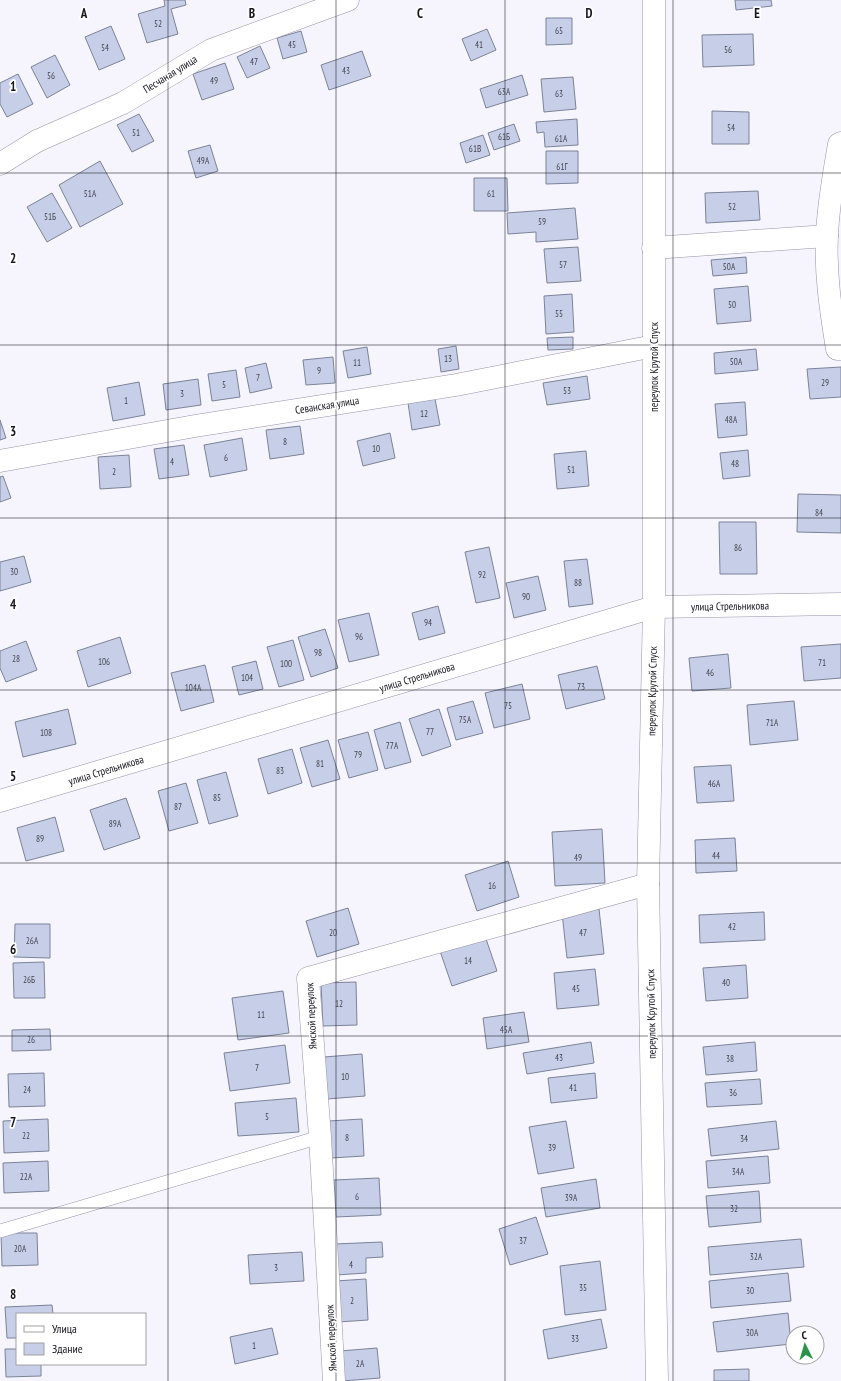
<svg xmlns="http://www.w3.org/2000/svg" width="841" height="1381" viewBox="0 0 841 1381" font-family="'PT Sans Narrow',sans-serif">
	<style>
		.building { fill: #c6cfe7; stroke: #7b8398 }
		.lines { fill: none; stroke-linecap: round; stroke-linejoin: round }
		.service-casing { stroke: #9992a9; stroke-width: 14 }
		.minor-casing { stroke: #9992a9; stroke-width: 23 }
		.service { stroke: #fff; stroke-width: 13 }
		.minor { stroke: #fff; stroke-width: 22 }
		.grid { fill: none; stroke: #17151d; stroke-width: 1; stroke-opacity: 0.55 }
		.labels { text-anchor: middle; stroke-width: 3.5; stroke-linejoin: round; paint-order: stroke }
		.number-label { font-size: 9px; fill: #434450 }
		.street-label { font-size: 11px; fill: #17151d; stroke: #fff }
		.grid-label { font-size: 13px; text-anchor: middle; font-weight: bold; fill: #17151d; stroke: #fff; stroke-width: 3.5; stroke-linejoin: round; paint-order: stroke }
	</style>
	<rect width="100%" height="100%" fill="#f6f4fd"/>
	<g class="building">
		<path d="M164,0H185L186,5L171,9L178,34L147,43L138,14L165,6Z"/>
		<path d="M735,0H771L772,6L736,10Z"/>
		<path d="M546,18H572V44L546,45Z"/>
		<path d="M111,26L125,59L99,70L85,37Z"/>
		<path d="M487,29L496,50L471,61L462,39Z"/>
		<path d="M301,31L307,52L283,59L277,38Z"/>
		<path d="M753,34L754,65L703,67L702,35Z"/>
		<path d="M260,46L270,68L247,78L237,57Z"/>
		<path d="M362,51L371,76L329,90L321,65Z"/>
		<path d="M55,55L70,85L47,98L31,67Z"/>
		<path d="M225,63L234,89L202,100L193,74Z"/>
		<path d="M18,74L33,104L7,117L0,104V83Z"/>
		<path d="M522,75L528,95L486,108L480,89Z"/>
		<path d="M573,77L576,109L544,112L541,79Z"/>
		<path d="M712,111L749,112V144H712Z"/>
		<path d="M139,114L154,141L132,152L117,125Z"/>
		<path d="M577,119L578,145L545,147L544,132L537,133L536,122Z"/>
		<path d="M514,124L520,141L494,150L488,133Z"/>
		<path d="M483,135L490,155L466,163L460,143Z"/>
		<path d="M210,145L218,171L196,178L188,151Z"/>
		<path d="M546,151H578V183L546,184Z"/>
		<path d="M100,161L123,204L80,227L59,185Z"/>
		<path d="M474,178H507L508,211H474Z"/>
		<path d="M758,191L760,220L706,223L705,193Z"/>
		<path d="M52,193L72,228L47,242L27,207Z"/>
		<path d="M575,208L578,239L536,242V232L508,234L507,213Z"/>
		<path d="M578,247L581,281L547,283L544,249Z"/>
		<path d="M746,257L747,273L713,276L711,260Z"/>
		<path d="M748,286L751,321L717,324L714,289Z"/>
		<path d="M572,294L574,332L546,334L544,296Z"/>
		<path d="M573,337V349L548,350L547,338Z"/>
		<path d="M456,346L459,369L441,372L438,349Z"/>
		<path d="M367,347L371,374L348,378L343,351Z"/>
		<path d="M756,349L758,370L715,374L714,353Z"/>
		<path d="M333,357L335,383L306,385L303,360Z"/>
		<path d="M266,363L272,388L250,393L245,368Z"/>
		<path d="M841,367V397L810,399L807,369Z"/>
		<path d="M236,370L240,397L212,401L208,374Z"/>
		<path d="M587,376L590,399L547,405L543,383Z"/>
		<path d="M198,379L201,405L166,410L163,384Z"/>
		<path d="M139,382L145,415L113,421L107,388Z"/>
		<path d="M435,399L440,425L412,430L408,403Z"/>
		<path d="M745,402L747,435L718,438L715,404Z"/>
		<path d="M0,420L6,438L0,440Z"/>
		<path d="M300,426L304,454L270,459L266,430Z"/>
		<path d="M390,433L395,458L363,466L357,441Z"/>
		<path d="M242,438L247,470L210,477L204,445Z"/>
		<path d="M184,445L189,475L159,479L154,449Z"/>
		<path d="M748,450L750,476L723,479L720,453Z"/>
		<path d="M586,451L589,486L557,489L554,454Z"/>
		<path d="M129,455L131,487L100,489L98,457Z"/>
		<path d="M3,476L11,498L0,502V477Z"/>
		<path d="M798,494L841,495V533L797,532Z"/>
		<path d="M719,522H756L757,574H720Z"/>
		<path d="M489,547L500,598L476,603L465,552Z"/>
		<path d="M24,556L31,582L0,591V562Z"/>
		<path d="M587,559L593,604L569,607L564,561Z"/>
		<path d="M538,576L546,610L514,618L506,583Z"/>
		<path d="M438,606L445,633L419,640L412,613Z"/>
		<path d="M369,613L379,655L349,662L338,620Z"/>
		<path d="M325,629L338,668L311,677L298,637Z"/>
		<path d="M120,637L131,673L88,687L77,651Z"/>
		<path d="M293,640L304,680L279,687L267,647Z"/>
		<path d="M26,641L37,670L6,682L0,668V651Z"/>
		<path d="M841,644V678L804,681L801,647Z"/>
		<path d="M728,654L731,688L692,691L689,658Z"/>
		<path d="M256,661L263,689L239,695L232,667Z"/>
		<path d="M205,665L214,702L181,711L171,673Z"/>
		<path d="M597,666L605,699L566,709L558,675Z"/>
		<path d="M522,684L530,719L494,728L485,693Z"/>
		<path d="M473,701L483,733L456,740L447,708Z"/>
		<path d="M794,701L798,740L750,745L747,705Z"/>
		<path d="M68,709L76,744L23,757L15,722Z"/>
		<path d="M439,709L451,746L422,756L409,719Z"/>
		<path d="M400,722L411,762L385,769L374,730Z"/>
		<path d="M368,732L378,770L349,778L338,740Z"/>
		<path d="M328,740L340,779L312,787L300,748Z"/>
		<path d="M292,749L302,783L268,794L258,759Z"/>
		<path d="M731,765L734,801L697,803L694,767Z"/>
		<path d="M226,772L238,816L209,824L197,780Z"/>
		<path d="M186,783L198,823L169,831L158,791Z"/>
		<path d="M126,798L140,838L104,850L90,810Z"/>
		<path d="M55,817L64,851L26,861L17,828Z"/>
		<path d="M602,829L605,883L555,886L552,832Z"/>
		<path d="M735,838L737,871L696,873L695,840Z"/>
		<path d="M508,861L519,897L477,911L465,875Z"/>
		<path d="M348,908L359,944L317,957L306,921Z"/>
		<path d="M599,909L604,954L567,958L562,913Z"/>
		<path d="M764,912L765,940L700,943L699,915Z"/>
		<path d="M15,924H50V958L14,957Z"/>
		<path d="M485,936L497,971L452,986L440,951Z"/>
		<path d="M44,962L45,998H14L13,963Z"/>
		<path d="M746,965L748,998L706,1001L703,968Z"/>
		<path d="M595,969L599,1005L557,1009L554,973Z"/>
		<path d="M356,982L357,1025L323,1026L321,983Z"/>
		<path d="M283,991L289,1033L238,1040L232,998Z"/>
		<path d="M524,1012L529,1042L487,1049L483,1018Z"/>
		<path d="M50,1029L51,1050L12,1051V1030Z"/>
		<path d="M591,1042L594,1063L527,1074L523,1053Z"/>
		<path d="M755,1042L757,1071L706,1075L703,1047Z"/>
		<path d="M285,1045L290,1083L230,1091L224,1053Z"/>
		<path d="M362,1054L365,1096L327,1099L324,1057Z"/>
		<path d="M44,1073L45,1106L9,1107L8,1074Z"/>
		<path d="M595,1073L597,1098L551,1103L548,1078Z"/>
		<path d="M760,1079L762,1104L707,1107L705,1083Z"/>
		<path d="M296,1098L299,1132L238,1136L235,1103Z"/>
		<path d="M48,1119L49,1151L4,1153L3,1121Z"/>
		<path d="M362,1119L364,1156L331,1158L329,1121Z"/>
		<path d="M566,1121L574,1168L538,1174L529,1127Z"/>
		<path d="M776,1121L779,1149L711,1156L708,1129Z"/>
		<path d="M768,1156L770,1183L708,1188L706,1161Z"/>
		<path d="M48,1161L49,1191L4,1193L3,1163Z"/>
		<path d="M379,1178L381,1215L336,1217L334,1180Z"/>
		<path d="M596,1179L600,1208L546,1217L541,1188Z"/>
		<path d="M759,1191L761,1222L709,1227L706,1196Z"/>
		<path d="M536,1217L548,1254L510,1265L499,1229Z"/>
		<path d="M1,1233H37L38,1265L2,1266Z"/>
		<path d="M801,1239L804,1267L710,1275L708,1247Z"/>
		<path d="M382,1242L383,1257L366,1258V1273L336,1275L335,1244Z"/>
		<path d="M302,1252L304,1281L250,1284L248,1255Z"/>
		<path d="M600,1261L606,1310L565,1315L560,1266Z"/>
		<path d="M788,1273L791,1301L711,1308L709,1281Z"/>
		<path d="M366,1279L368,1320L338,1322L336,1281Z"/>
		<path d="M52,1305L53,1314H17V1338H7L5,1307Z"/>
		<path d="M788,1313L791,1344L717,1352L713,1322Z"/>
		<path d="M601,1319L607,1348L548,1359L543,1330Z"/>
		<path d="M272,1328L278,1354L235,1364L230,1337Z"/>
		<path d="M377,1348L380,1378L342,1381L340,1351Z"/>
		<path d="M5,1349H17V1364H41V1376L6,1377Z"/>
		<path d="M749,1369V1381H714V1370Z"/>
	</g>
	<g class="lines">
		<defs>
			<path id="service" d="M0,1231L320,1137"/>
			<g id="minor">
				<path d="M654,0V607L648,884L657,1381"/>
				<path d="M841,143L839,144C834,174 828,205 827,236C825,274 831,311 837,349H841"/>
				<path d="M0,164L37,141L123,103L211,50L348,0"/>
				<path d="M653,248L827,236"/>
				<path d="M0,461L195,426L456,385L654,346"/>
				<path d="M0,801L654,607L841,604"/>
				<path d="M334,1381L320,1137L308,978L648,884"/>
			</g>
		</defs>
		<use href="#service" class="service-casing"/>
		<use href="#minor" class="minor-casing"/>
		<use href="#service" class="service"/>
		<use href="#minor" class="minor"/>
	</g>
	<path class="grid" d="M168,0V1381M336,0V1381M505,0V1381M673,0V1381M0,173H841M0,345H841M0,518H841M0,690H841M0,863H841M0,1036H841M0,1208H841"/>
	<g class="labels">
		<g class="number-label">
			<text x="158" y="27">52</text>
			<text x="559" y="34">65</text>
			<text x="292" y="48">45</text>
			<text x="479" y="48">41</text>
			<text x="105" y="51">54</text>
			<text x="728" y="53">56</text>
			<text x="254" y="65">47</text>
			<text x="346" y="74">43</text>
			<text x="51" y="79">56</text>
			<text x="214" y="84">49</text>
			<text x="504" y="95">63А</text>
			<text x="559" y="97">63</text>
			<text x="731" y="131">54</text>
			<text x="136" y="136">51</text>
			<text x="504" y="140">61Б</text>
			<text x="561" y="142">61А</text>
			<text x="475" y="152">61В</text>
			<text x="203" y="164">49А</text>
			<text x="562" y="170">61Г</text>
			<text x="90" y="197">51А</text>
			<text x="491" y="197">61</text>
			<text x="732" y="210">52</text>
			<text x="50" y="220">51Б</text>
			<text x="542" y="225">59</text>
			<text x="563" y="268">57</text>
			<text x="729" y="270">50А</text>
			<text x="732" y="308">50</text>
			<text x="559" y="317">55</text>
			<text x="448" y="362">13</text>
			<text x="736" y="365">50А</text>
			<text x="357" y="366">11</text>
			<text x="319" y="374">9</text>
			<text x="258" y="381">7</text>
			<text x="825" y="386">29</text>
			<text x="224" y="388">5</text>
			<text x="567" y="394">53</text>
			<text x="182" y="397">3</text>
			<text x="126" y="404">1</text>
			<text x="424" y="417">12</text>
			<text x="731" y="423">48А</text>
			<text x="285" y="445">8</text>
			<text x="376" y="452">10</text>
			<text x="226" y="461">6</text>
			<text x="172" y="465">4</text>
			<text x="735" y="467">48</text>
			<text x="571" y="473">51</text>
			<text x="114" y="475">2</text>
			<text x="819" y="516">84</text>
			<text x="738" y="551">86</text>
			<text x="14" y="575">30</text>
			<text x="482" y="578">92</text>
			<text x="578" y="586">88</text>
			<text x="526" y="600">90</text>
			<text x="428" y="626">94</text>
			<text x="359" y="640">96</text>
			<text x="318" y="656">98</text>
			<text x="16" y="662">28</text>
			<text x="104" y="665">106</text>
			<text x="822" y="666">71</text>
			<text x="286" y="667">100</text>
			<text x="710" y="676">46</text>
			<text x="247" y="681">104</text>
			<text x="581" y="690">73</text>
			<text x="193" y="691">104А</text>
			<text x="508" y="709">75</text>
			<text x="465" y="723">75А</text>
			<text x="772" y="726">71А</text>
			<text x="430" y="735">77</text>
			<text x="46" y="736">108</text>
			<text x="392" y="749">77А</text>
			<text x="358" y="758">79</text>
			<text x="320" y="767">81</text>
			<text x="280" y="774">83</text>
			<text x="714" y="787">46А</text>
			<text x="217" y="801">85</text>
			<text x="178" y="810">87</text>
			<text x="115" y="827">89А</text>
			<text x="40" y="842">89</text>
			<text x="716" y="859">44</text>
			<text x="578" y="861">49</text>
			<text x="492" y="889">16</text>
			<text x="732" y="930">42</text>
			<text x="333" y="936">20</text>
			<text x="583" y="936">47</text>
			<text x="32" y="944">26А</text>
			<text x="468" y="964">14</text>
			<text x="29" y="983">26Б</text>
			<text x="726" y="986">40</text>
			<text x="576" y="992">45</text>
			<text x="339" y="1007">12</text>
			<text x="261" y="1018">11</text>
			<text x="506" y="1033">45А</text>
			<text x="31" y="1043">26</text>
			<text x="559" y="1061">43</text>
			<text x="730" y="1062">38</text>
			<text x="257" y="1071">7</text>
			<text x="345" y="1080">10</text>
			<text x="573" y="1091">41</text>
			<text x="27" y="1093">24</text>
			<text x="733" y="1096">36</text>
			<text x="267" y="1120">5</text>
			<text x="26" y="1139">22</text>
			<text x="347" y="1141">8</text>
			<text x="744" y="1142">34</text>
			<text x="552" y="1151">39</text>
			<text x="738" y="1175">34А</text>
			<text x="26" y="1180">22А</text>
			<text x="357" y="1200">6</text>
			<text x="571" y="1201">39А</text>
			<text x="734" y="1212">32</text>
			<text x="523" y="1244">37</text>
			<text x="20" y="1252">20А</text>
			<text x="756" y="1260">32А</text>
			<text x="351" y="1268">4</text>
			<text x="276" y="1271">3</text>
			<text x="583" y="1291">35</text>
			<text x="750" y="1294">30</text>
			<text x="352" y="1304">2</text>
			<text x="752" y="1336">30А</text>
			<text x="575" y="1342">33</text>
			<text x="254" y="1349">1</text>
			<text x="360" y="1367">2А</text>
		</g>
		<g class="street-label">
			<text transform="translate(170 74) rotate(-32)" y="4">Песчаная улица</text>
			<text transform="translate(654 367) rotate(-90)" y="4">переулок Крутой Спуск</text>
			<text transform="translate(327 405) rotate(-9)" y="4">Севанская улица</text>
			<text transform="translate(730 606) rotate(-1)" y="4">улица Стрельникова</text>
			<text transform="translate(417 677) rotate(-17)" y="4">улица Стрельникова</text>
			<text transform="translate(652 691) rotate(-89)" y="4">переулок Крутой Спуск</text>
			<text transform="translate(106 770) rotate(-17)" y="4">улица Стрельникова</text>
			<text transform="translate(651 1014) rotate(-91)" y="4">переулок Крутой Спуск</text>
			<text transform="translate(311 1016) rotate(-93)" y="4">Ямской переулок</text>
			<text transform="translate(331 1338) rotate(-93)" y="4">Ямской переулок</text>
		</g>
	</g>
	<g class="grid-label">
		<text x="84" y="18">A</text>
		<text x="252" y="18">B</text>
		<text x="420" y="18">C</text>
		<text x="589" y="18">D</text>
		<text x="757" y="18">E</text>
		<text x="13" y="91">1</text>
		<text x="13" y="263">2</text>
		<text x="13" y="436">3</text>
		<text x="13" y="609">4</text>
		<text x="13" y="781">5</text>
		<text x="13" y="954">6</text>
		<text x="13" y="1127">7</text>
		<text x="13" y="1299">8</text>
	</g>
	<rect x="16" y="1313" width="130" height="52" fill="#ffffff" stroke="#a2a1a5"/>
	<rect x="24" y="1326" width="20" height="6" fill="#ffffff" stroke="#a2a1a5"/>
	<text x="52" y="1333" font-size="12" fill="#17151d">Улица</text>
	<rect x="24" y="1343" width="20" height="12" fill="#c6cfe7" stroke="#a2a1a5"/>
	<text x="52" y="1353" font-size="12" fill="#17151d">Здание</text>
	<g transform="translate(805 1345) rotate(355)"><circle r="19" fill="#ffffff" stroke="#a2a1a5"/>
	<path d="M0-3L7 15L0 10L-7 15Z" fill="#2a944b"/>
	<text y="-6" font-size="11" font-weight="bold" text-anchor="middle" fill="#17151d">С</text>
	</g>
</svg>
